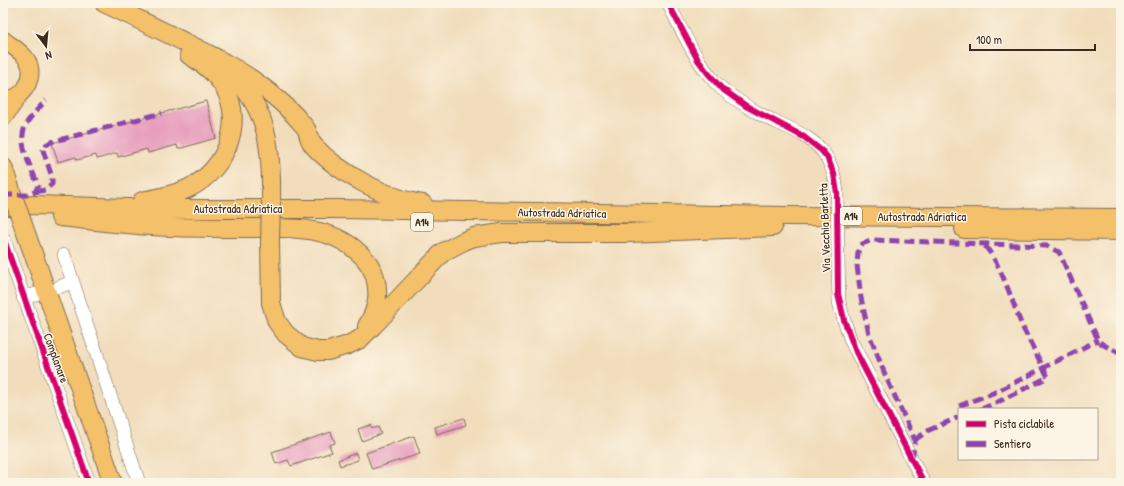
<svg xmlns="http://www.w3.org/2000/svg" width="1124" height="486" viewBox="0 0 1124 486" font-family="'Patrick Hand',sans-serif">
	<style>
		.building { fill: #e79ebe }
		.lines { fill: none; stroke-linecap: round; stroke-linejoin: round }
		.minor-casing { stroke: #7b6955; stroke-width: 14 }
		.major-casing { stroke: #7b6955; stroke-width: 18 }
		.highway-casing { stroke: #7b6955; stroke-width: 20 }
		.minor { stroke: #fff; stroke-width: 13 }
		.major { stroke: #f4c16a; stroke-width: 16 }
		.highway { stroke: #f4c16a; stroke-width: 18 }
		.minor-bridge-casing { stroke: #7b6955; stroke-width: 14; stroke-linecap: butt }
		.highway-bridge-casing { stroke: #7b6955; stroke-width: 20; stroke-linecap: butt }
		.minor-bridge { stroke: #fff; stroke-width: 13 }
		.highway-bridge { stroke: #f4c16a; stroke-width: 18 }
		.quiet { stroke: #8e44ad; stroke-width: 5; stroke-dasharray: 10 5; stroke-linecap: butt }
		.cycleway-casing { stroke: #fcf5e5; stroke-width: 8 }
		.cycleway { stroke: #d6006c; stroke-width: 6 }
		.labels { text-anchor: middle; stroke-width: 3; stroke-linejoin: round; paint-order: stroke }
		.shield { fill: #fcf5e5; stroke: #75675a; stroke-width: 1 }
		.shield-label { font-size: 11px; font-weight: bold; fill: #3b2a1e }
		.street-label { font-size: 12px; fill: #3b2a1e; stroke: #fcf5e5 }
	</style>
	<rect width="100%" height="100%" fill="#fcf5e5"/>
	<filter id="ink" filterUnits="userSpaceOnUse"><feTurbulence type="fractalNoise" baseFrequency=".025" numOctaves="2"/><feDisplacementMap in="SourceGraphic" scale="8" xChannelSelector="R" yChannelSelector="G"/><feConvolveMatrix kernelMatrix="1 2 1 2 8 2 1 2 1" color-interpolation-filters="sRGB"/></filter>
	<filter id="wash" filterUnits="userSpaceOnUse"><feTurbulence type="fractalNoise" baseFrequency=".012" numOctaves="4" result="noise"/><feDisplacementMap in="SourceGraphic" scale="16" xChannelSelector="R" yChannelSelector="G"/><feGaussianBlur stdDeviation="0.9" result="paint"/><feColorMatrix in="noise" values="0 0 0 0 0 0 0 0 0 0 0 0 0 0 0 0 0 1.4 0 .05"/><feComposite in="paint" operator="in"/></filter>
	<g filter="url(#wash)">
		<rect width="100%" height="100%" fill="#f1ddbc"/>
		<g id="blocks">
			<g class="building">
				<path d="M206,101L216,138L178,149L177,145L148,153L147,149L118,157L117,153L97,159L96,155L77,160L76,157L58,162L52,143Z"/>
				<path d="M464,418L466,425L437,434L435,427Z"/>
				<path d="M371,425L372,429L378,427L381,434L362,441L358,429Z"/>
				<path d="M331,432L335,443L329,445L332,452L291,466L288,460L276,464L272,452Z"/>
				<path d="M414,436L420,454L372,469L366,453Z"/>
				<path d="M356,453L358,460L340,466L338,460Z"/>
			</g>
		</g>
	</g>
	<g filter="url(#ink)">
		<use href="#blocks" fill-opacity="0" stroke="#7b6955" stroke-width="1"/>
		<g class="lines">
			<defs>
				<g id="minor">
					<path d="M668,3C683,32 697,65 721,88C734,99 749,108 764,116C785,127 815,136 827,158C833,169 836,181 837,193"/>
					<path d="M4,240L89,483"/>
					<path d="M64,255L139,483"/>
					<path d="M838,259L839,302L844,320L851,341L924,483"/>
					<path d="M59,287L72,282"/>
					<path d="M23,298L36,294"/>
				</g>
				<path id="major" d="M3,39C10,45 19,50 25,57C39,74 24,101 3,100"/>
				<g id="highway">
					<path d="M104,3C142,21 179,39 216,58C230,66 244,73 257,83C274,95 291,110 304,126C309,131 308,139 313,145C337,172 387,199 423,204"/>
					<path d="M226,72C269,103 272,152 271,201"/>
					<path d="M3,117L17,97"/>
					<path d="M3,167L9,185"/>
					<path d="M142,201C158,198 175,195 189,188C228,169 248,116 219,80C211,69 200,62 189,55"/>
					<path d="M3,206L36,205L159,209H337L787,216L1121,218"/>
					<path d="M60,217C98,221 135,226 172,227C197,228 221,228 245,228C283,228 328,224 358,252C365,258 372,267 375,277C380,295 377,310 367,326"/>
					<path d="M964,229L1121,231"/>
					<path d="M270,241L271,303L277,322L286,334L302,347L318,351H328L348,345L360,339L373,326L422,274L443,252L464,241L474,237L502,233H627L773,227"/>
					<path d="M33,253L113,483"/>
				</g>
			</defs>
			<use href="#minor" class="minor-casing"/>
			<use href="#major" class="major-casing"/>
			<use href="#highway" class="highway-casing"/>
			<use href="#minor" class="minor"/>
			<use href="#major" class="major"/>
			<use href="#highway" class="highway"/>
			<defs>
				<path id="minor-bridge" d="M837,193L838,259"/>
				<g id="highway-bridge">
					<path d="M9,185L33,253"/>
					<path d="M270,241L271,201"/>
				</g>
			</defs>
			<use href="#minor-bridge" class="minor-bridge-casing"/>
			<use href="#highway-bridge" class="highway-bridge-casing"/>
			<use href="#minor-bridge" class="minor-bridge"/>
			<use href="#highway-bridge" class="highway-bridge"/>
			<g class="quiet">
				<path d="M35,192L45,190L52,184V177L43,150L46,145L51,142L162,113"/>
				<path d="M3,195H27L35,192L38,186C32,167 14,141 28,121C33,114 40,107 46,100"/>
				<path d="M959,406L998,391L1098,340"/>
				<path d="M981,409L994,404L1048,377C1040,361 1031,344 1023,328C1012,303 1001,261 982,243"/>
				<path d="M915,440L927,431L959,417"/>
				<path d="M912,459L915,440L886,377L869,334L861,298L857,265L858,252L862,244L873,240L1047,246L1059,252L1098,340L1102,344L1121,354"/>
			</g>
			<defs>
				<g id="cycleway">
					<path d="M668,3L698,60L707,72L721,88L746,106L804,137L822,151L827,157L834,174L837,193L838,294L844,320L856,352L924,483"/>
					<path d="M4,240L89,483"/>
				</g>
			</defs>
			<use href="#cycleway" class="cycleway-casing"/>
			<use href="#cycleway" class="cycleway"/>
		</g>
	</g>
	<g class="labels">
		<g class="shield">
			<rect x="840" y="207" width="22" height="18" rx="3"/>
			<rect x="411" y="213" width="22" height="18" rx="3"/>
		</g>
		<g class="shield-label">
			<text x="851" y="220">A14</text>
			<text x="422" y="226">A14</text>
		</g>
		<g class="street-label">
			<text x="238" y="213">Autostrada Adriatica</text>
			<text transform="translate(562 213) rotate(1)" y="4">Autostrada Adriatica</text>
			<text x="922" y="221">Autostrada Adriatica</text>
			<text transform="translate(825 228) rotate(-92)" y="4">Via Vecchia Barletta</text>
			<text transform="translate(56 358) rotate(70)" y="4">Complanare</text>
		</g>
	</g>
	<rect width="1124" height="486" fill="none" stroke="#fcf5e5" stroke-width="16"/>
	<rect x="958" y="408" width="140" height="52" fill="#fcf5e5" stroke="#afa495"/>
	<rect x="966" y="421" width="20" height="6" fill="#d6006c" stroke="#afa495"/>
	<text x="994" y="428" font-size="12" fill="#3b2a1e">Pista ciclabile</text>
	<rect x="966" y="441" width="20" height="6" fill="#8e44ad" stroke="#afa495"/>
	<text x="994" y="448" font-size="12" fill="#3b2a1e">Sentiero</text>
	<g transform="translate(46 46) rotate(164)" stroke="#fcf5e5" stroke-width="3" paint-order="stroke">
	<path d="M0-3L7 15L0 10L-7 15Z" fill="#3b2a1e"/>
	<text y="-6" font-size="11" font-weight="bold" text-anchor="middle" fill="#3b2a1e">N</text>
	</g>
	<path d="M970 44v6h125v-6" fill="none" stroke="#3b2a1e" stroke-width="2"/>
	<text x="976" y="44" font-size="12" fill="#3b2a1e" stroke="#fcf5e5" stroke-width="3" paint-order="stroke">100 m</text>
</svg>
